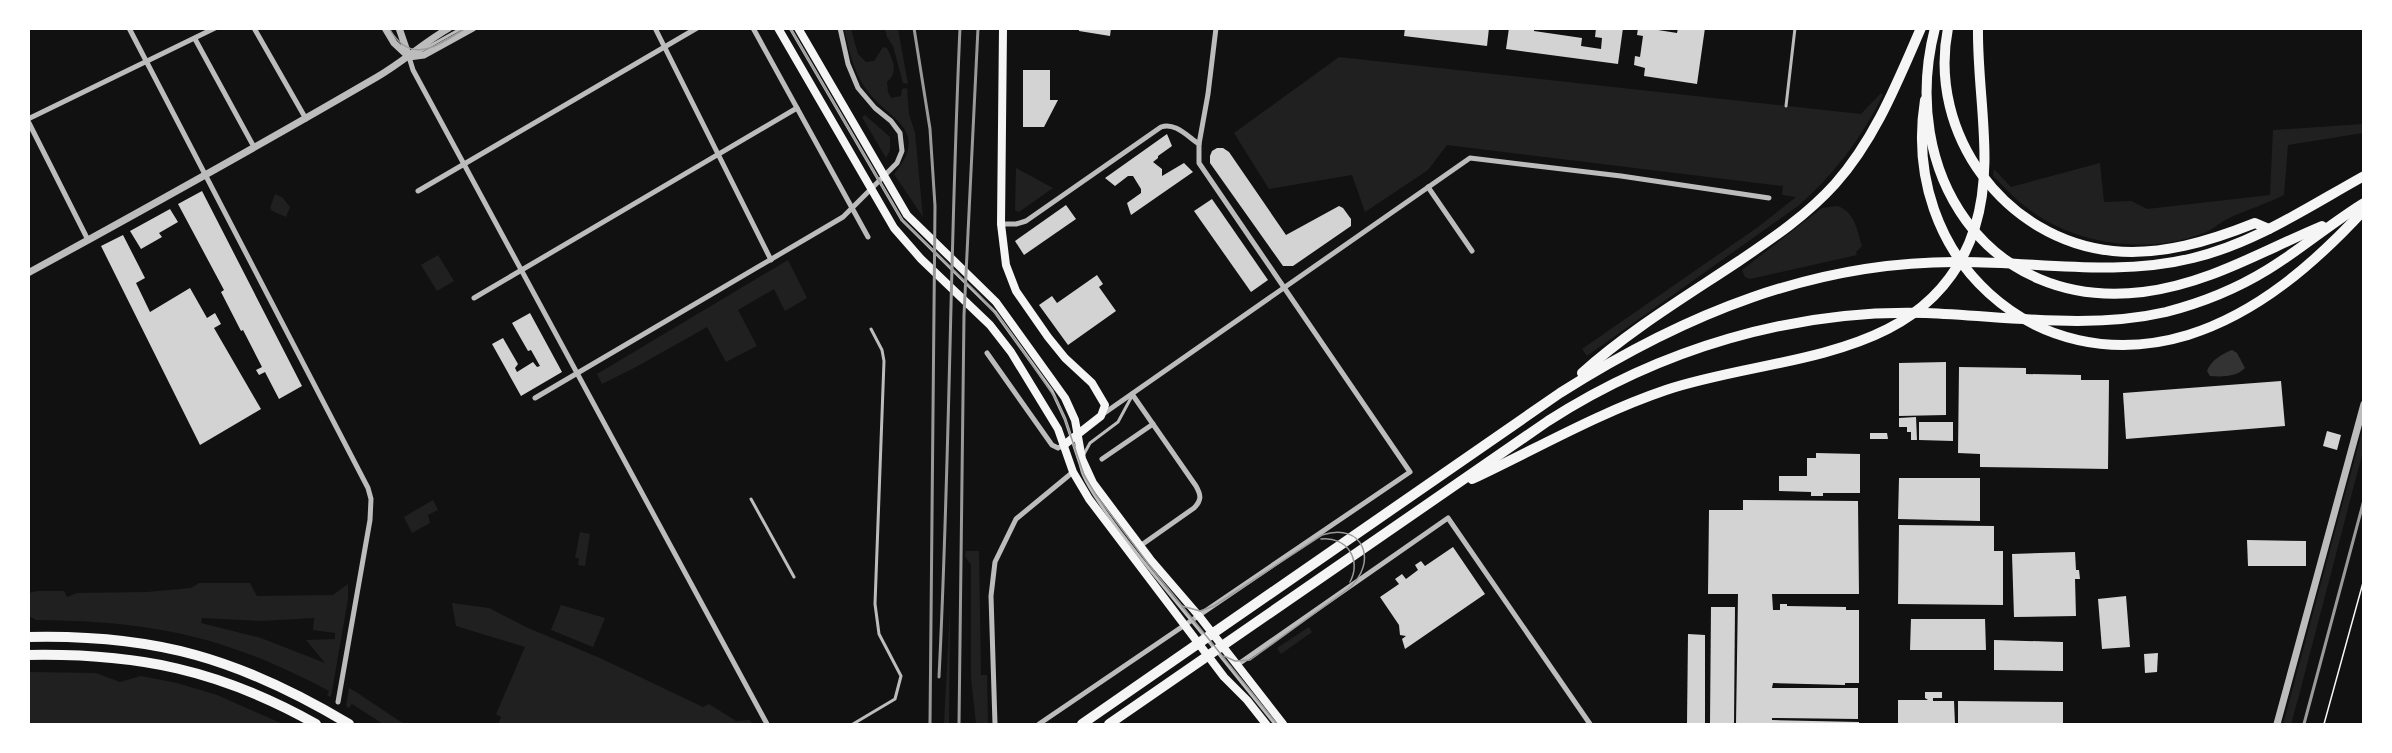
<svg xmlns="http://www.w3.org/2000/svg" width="2392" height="753" viewBox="0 0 2392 753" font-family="Commissioner,sans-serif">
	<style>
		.green { fill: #202020; fill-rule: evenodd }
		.water { fill: #333 }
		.building { fill: #d3d3d3 }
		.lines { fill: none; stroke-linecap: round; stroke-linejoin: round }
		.path { stroke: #f5f5f5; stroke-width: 1.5 }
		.service { stroke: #bcbcbc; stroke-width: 3 }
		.minor { stroke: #bcbcbc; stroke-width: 5 }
		.tertiary { stroke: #bcbcbc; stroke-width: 7 }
		.secondary { stroke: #f5f5f5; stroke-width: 8 }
		.motorway { stroke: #f5f5f5; stroke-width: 10 }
		.tram { stroke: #9a9a9a; stroke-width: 1.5 }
		.rail { stroke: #9a9a9a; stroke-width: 3 }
	</style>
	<rect width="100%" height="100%" fill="#111"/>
	<g class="green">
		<path d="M844,29H851L858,54L866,62L874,61L883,47L887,48C893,61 899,72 887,82L888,92L891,98L901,96L902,89L907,88L909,114L915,133L923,217L894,174C932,129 888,120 866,89C853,71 849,49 844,29Z"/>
		<path d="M885,29H898L908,84L903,83L893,46L887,37Z"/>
		<path d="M1339,57L1861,114L1881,93L1883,95C1862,137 1834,175 1798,206L1587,356L1582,349L1758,227L1796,197L1782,195L1783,186L1447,145L1428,170L1365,212L1352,175L1269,189L1234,133Z"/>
		<path d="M865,115L890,137V150L886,158L862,117Z"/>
		<path d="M2363,124V133L2288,145L2284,195C2266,204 2247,210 2229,218C2219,223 2211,231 2201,234C2148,254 2080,245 2034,213C2018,202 2006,189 1993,176L1994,169L2011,187L2100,163L2104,202L2131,201L2147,209L2270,195L2273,130Z"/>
		<path d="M1016,168L1053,188L1019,212L1015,210Z"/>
		<path d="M275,194L283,198L290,207L286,217L272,211L270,208Z"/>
		<path d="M1838,206C1856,214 1856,228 1862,246L1856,252L1857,255L1750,279L1745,277L1742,270L1822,208Z"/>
		<path d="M438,255L454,281L437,291L421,265Z"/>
		<path d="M788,260L807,298L785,311L774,289L738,310L757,346L726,362L707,327L636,367L602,384L597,374Z"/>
		<path d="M2363,428V451L2298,699L2291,724H2283Z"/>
		<path d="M433,500L438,510L428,515L430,523L412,533L404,517Z"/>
		<path d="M580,532L590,534L585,566L578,565L579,558H575Z"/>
		<path d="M966,551H979L981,675H987L988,724H976L971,678V565L965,556Z"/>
		<path d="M199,583H250L257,596L333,595L348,584V599L331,697L327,695L329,691C226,636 152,621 36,620L29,616V593L37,591H64L67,597L77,593L147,592L191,588ZM202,618L261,621L314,618L313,630L335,633V639L306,640L325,663L261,638L201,623Z"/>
		<path d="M452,603L489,608L528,628L600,658L703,707L709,704L736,721L750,720L752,724H498L501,717L496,714L525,647L456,626Z"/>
		<path d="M561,605L605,618L593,647L551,630Z"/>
		<path d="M950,609L949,724H944Z"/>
		<path d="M1309,627L1312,632L1281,654L1277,648Z"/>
		<path d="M29,672L96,673L120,682L141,676L177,683L217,695L283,724H29Z"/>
		<path d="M349,688L356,692L404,724H383L352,704L349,708L346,706Z"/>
	</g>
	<path class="water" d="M2232,350L2237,353L2245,368C2236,377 2222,377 2210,376L2207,371C2211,360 2222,354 2232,350Z"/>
	<g class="building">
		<path d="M1079,28H1111L1110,36L1079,31Z"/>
		<path d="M1405,28H1489L1487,46L1404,36Z"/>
		<path d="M1509,28H1534V31L1582,38L1581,46L1601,49L1602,38L1595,37L1596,28H1623L1618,64L1506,49Z"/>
		<path d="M1638,28H1658V30L1677,33L1678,28H1705L1697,84L1644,76L1645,68L1634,65L1635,56L1640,57L1643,36L1637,35Z"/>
		<path d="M1023,70H1050V100H1058L1044,127H1023Z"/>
		<path d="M1167,134L1172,146L1158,156V158L1153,162L1162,169V176L1184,163L1193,172L1131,215L1127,203L1141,193V189L1133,176H1128L1115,186L1105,178Z"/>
		<path d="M1217,148H1223L1229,152L1286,235L1339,206L1343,208L1351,219V226L1293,266H1283L1210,163V156L1212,151Z"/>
		<path d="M202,191L302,386L279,399L265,372L259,375L256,370L262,367L243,330L241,331L221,292L224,290L178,204Z"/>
		<path d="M1212,199L1268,280L1251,292L1194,211Z"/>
		<path d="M1066,205L1076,219L1024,255L1015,241Z"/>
		<path d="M170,209L178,222L159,233L162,237L141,249L130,231Z"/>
		<path d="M123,235L145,278L136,283L150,312L190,288L207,318L215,313L221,324L214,328L261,409L200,445L101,246Z"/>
		<path d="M1097,275L1103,284L1099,287L1116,311L1068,345L1039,305L1052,296L1057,303Z"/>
		<path d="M530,313L562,372L521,396L492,344L503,338L518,364L515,368L517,372L533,362L537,367L540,366L531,350L528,351L512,323Z"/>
		<path d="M1946,362V415L1899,416V363Z"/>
		<path d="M1959,367L2026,368V374L2081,375V380H2109L2108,469L1980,467V454L1958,453Z"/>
		<path d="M2281,381L2285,426L2126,439L2123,393Z"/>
		<path d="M1916,417L1917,440H1911V432H1907V427H1899V418Z"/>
		<path d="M1919,422H1953V441L1919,440Z"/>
		<path d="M2327,431L2341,435L2337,450L2323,446Z"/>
		<path d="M1870,433H1887L1888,439H1870Z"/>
		<path d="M1816,453L1860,454V493H1823V496H1811V492L1779,491V476H1807V458H1816Z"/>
		<path d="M1899,478H1980V521L1898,519Z"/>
		<path d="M1743,500L1858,501L1859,594H1772L1773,610H1780V604H1787V606L1846,607V610H1859V683H1845V685L1773,683L1772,688H1858V719L1772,718V720L1859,722V724H1736L1738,594H1708L1709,510H1743Z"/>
		<path d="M1899,525L1994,526V551H2003V605L1898,604Z"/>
		<path d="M2247,540L2306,541V566H2248Z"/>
		<path d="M1453,547L1485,594L1405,649L1402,639L1406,636L1400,635L1399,625L1380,597L1399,584L1395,579L1402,574L1406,579L1418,570L1415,565L1421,561L1425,566Z"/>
		<path d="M2075,552L2076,570H2079L2080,579H2075L2076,616L2014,617L2012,554Z"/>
		<path d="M2126,596L2130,647L2102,649L2098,599Z"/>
		<path d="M1711,607H1735L1734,724H1710Z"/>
		<path d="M1911,619H1985L1986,650H1910Z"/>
		<path d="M1688,634L1705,635V724H1687Z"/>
		<path d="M1994,640L2063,642V671L1994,670Z"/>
		<path d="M2158,653L2157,672L2145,673L2144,654Z"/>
		<path d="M1925,692H1942V698H1933V701H1954L1955,724H1898V700H1928L1925,698Z"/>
		<path d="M1958,701L2063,702V724H1958Z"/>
	</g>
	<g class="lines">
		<path class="path" d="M2324,724L2364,579"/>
		<g class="service">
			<path d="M790,28L902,220L995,312L1052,391L1065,419L1081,467"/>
			<path d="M419,52L462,28"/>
			<path d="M1786,106L1795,28"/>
			<path d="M1084,454L1090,443L1118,422L1132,396"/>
			<path d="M1081,466C1080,491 1192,620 1214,648"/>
			<path d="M751,499L794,577"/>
			<path d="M1218,653L1275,724"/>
			<path d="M853,724L895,699L901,676L879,634L875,604L884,361L882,350L871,329"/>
		</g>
		<g class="minor">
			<path d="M129,28L368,488L371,499L370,520L338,702"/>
			<path d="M254,28L306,119"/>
			<path d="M655,28L771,260"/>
			<path d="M753,28L868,237"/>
			<path d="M195,39L254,147"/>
			<path d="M409,57L413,70L767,724"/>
			<path d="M28,119L215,28"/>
			<path d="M28,121L88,240"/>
			<path d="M1428,187L1472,251"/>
			<path d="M418,191L697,28"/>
			<path d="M1001,224H1016L1026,221L1161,127C1175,122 1187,136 1199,144"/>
			<path d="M474,298L797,108"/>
			<path d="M987,353L1052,445L1058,448L1064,445"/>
			<path d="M1132,394L1196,486C1201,495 1202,500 1194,508L1140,546"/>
			<path d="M535,398L843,217L897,163L902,151L900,133L891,121L875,108L858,88L848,64L840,28"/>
			<path d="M1103,414L1470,158L1621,176L1769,198"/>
			<path d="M1102,459L1153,424"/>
			<path d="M1237,665L1448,518L1590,724"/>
			<path d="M995,724L991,596L995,562L1016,519L1073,472"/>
			<path d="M1039,724L1410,472L1199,163V144L1208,94L1216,28"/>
		</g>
		<g class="tertiary">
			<path d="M385,28L394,43L409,57"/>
			<path d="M399,28L409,57"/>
			<path d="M409,57L424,55L473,28"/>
			<path d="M28,273C145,209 262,144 377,77C403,62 423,43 449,28"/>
			<path d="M2277,724L2364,404"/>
		</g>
		<g class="secondary">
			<path d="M778,28L894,228L921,259L990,325L1011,352L1058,429L1073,472L1089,499L1224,677L1247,700L1266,724"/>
			<path d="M798,28L907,215L996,302L1065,398L1075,420L1082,459L1093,483L1150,559L1199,616L1283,724"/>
			<path d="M1003,28L1001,224L1006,265L1016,291L1048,337L1065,358L1092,383L1105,405L1101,416L1064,445"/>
		</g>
		<g class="motorway">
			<path d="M1935,28C1898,171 1986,311 2143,292C2208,284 2262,251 2322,226"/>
			<path d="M1948,28C1927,134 2005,240 2113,251C2161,256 2210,241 2255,223L2269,229"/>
			<path d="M1925,100C1900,256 2034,382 2188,335C2258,313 2315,263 2364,210"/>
			<path d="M1582,373C1630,330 1685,297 1739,261C1773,238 1807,215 1835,184C1875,139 1897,83 1921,28"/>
			<path d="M1472,479C1536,449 1598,413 1666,390C1777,353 1932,364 1975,227C1995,163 1977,95 1978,28"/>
			<path d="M28,637C156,634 240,659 349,724"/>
			<path d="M28,655C138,653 220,670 316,724"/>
			<path d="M1082,724L1560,393C1683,315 1814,260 1963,262C2039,262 2117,277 2193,258C2255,243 2308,207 2364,176"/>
			<path d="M1109,724L1548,421C1660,349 1793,309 1926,313C2006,316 2088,330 2166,312C2201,303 2236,289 2267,270C2300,250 2330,224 2364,203"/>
		</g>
		<g class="tram">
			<path d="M389,28C411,67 438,45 466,28"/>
			<path d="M790,28L902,220L979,295L1002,321L1056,399L1065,419L1084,475L1096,495L1150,566L1277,724"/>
			<path d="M1321,539C1347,536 1362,560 1350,582"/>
			<path d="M1182,606L1200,611L1214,606L1322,535C1364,521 1379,563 1348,589L1250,660L1235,661L1224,656"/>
		</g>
		<g class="rail">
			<path d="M914,28L930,129L935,206L930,724"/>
			<path d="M939,677C950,461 950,244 960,28"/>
			<path d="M959,724L964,315L978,28"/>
			<path d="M2304,724L2364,500"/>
		</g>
	</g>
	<rect width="2392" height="753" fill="none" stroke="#ffffff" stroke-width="60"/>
</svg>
